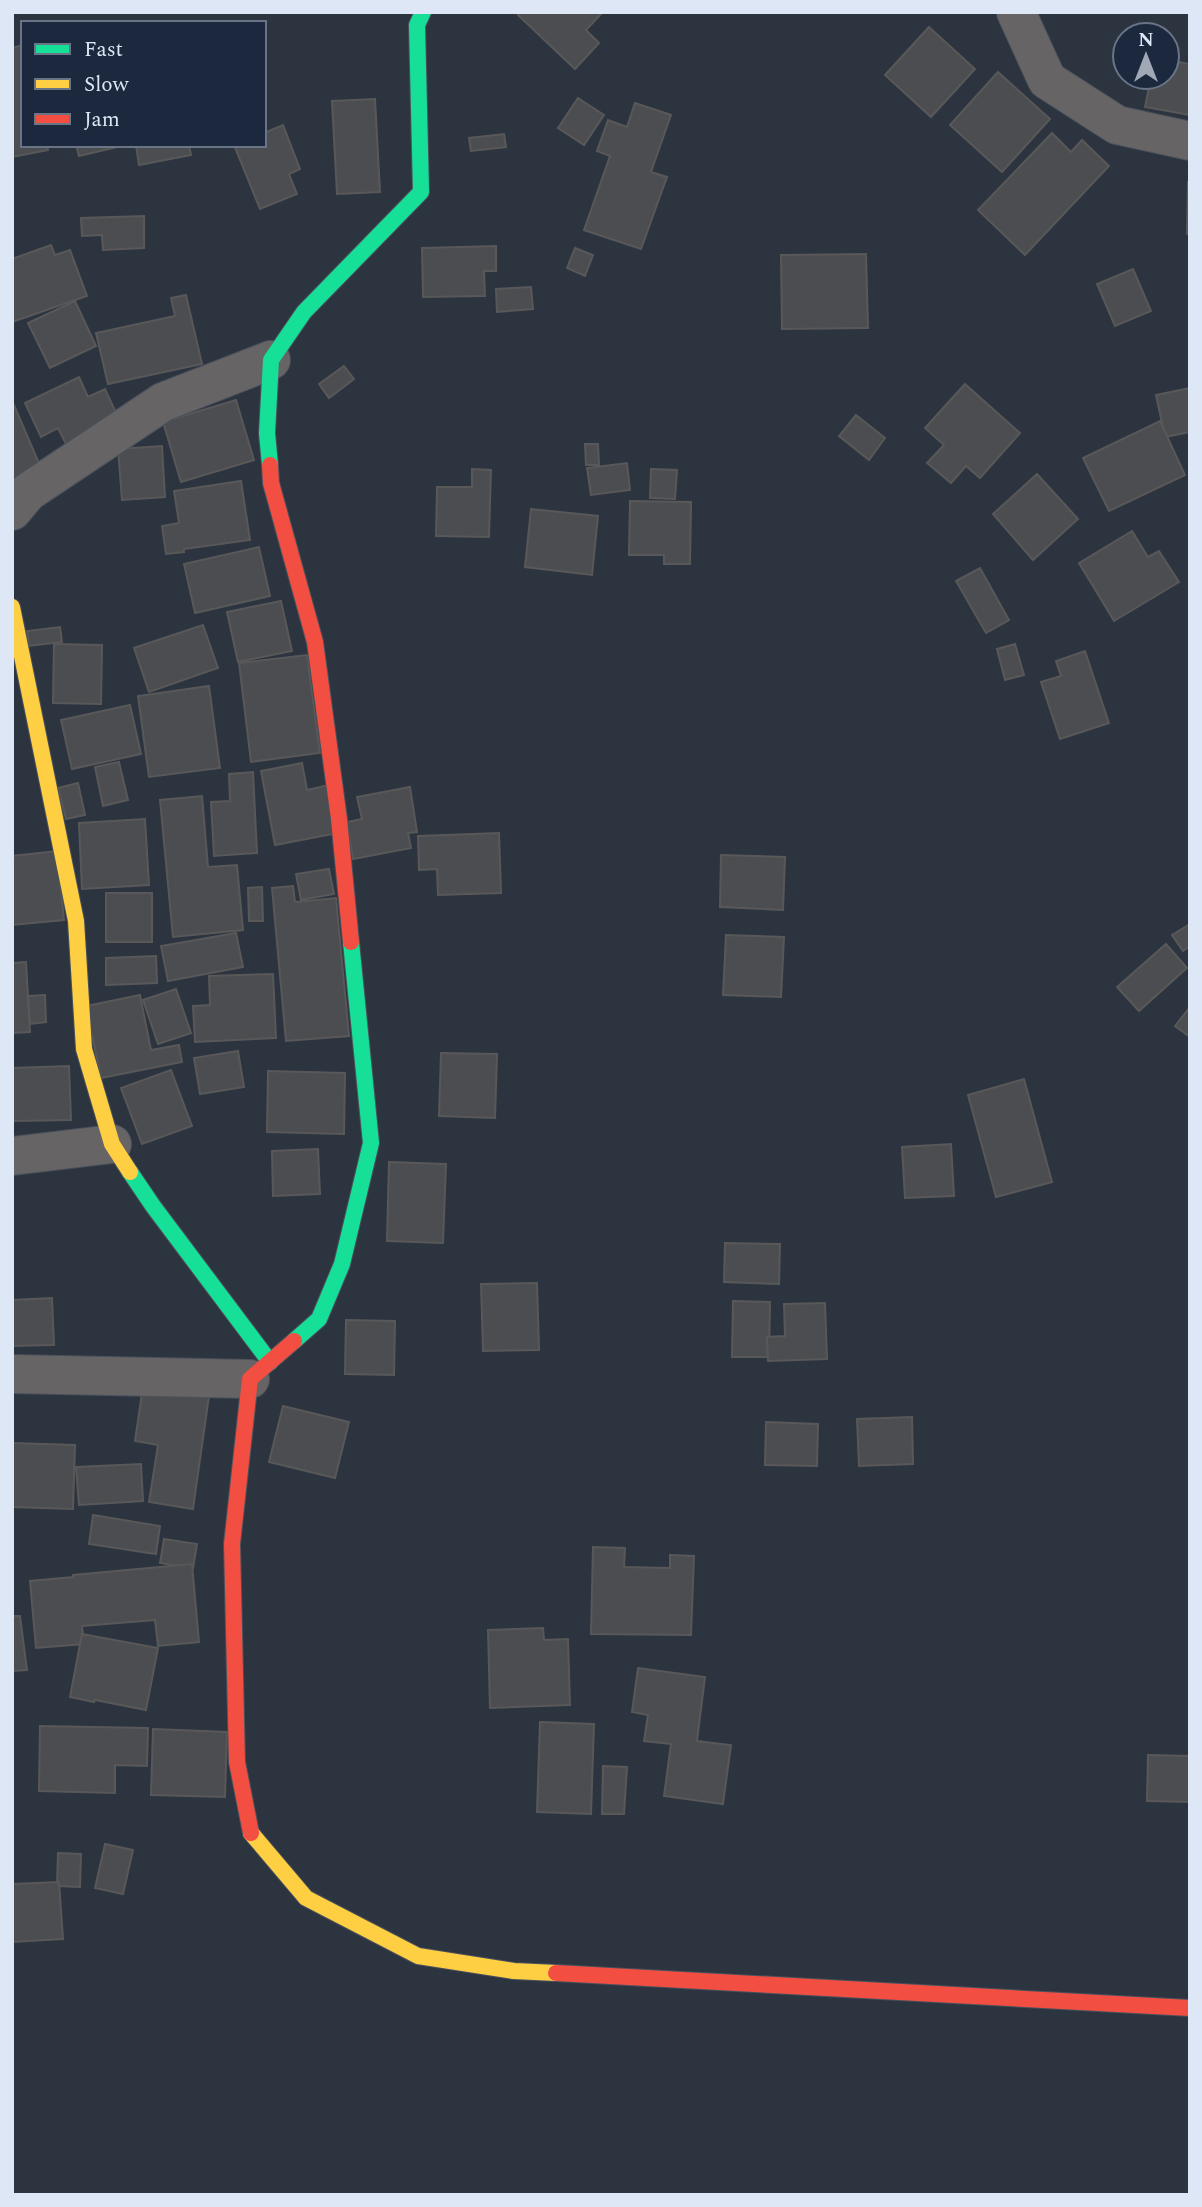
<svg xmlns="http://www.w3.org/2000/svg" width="1202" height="2207" viewBox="0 0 1202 2207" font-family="Spectral,serif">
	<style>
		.building { fill: #4c4d50; stroke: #595859; stroke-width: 2 }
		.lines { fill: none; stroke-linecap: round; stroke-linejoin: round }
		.street-casing { stroke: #4a515b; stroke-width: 40 }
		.fast-casing { stroke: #4a515b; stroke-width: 18 }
		.slow-casing { stroke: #4a515b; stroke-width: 18 }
		.jam-casing { stroke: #4a515b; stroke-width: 18 }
		.street { stroke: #676465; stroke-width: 38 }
		.fast { stroke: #16e098; stroke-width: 16 }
		.slow { stroke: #ffcf43; stroke-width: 16 }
		.jam { stroke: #f24e42; stroke-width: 16 }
	</style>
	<rect width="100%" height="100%" fill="#2c3440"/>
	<g class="building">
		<path d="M521,12H600L602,13L586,30L599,43L575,69L518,15Z"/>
		<path d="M929,27L975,69L931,117L885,75Z"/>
		<path d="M23,45V145H47L48,150L12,157V48Z"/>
		<path d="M1167,60L1190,64V115L1145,107L1151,77H1167Z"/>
		<path d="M998,72L1050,119L1002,172L950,125Z"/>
		<path d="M578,98L604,115L584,145L558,128Z"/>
		<path d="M375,99L380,192L337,194L332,101Z"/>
		<path d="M635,103L671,115L651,172L667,177L641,249L584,230L610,156L597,151L608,120L627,127Z"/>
		<path d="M283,125L300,169L289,174L297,194L260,209L234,145H264V133Z"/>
		<path d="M1052,133L1071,152L1082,140L1109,166L1025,255L978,210Z"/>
		<path d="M504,134L506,147L471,151L469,138Z"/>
		<path d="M76,145H116L117,147L79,156Z"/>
		<path d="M136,145H189L191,155L139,165Z"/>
		<path d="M1188,182H1190V234H1187Z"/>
		<path d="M144,216V248L103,250L102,235L82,236L81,218Z"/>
		<path d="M51,245L55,255L70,250L87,296L12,322V259Z"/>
		<path d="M496,246V271H484L485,296L423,297L422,248Z"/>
		<path d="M575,248L593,255L585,276L567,268Z"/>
		<path d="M866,254L868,328L782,329L781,255Z"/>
		<path d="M1133,269L1151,311L1115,326L1097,284Z"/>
		<path d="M531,287L533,309L497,312L496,289Z"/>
		<path d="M186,295L202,364L108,384L96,333L175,316L171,298Z"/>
		<path d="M75,301L96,346L50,368L28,323Z"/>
		<path d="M344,366L354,379L329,398L319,384Z"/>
		<path d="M79,377L88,397L105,389L119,419L66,444L58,428L41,437L25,403Z"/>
		<path d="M965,384L1020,433L980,478L966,466L951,483L927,463L944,445L925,428Z"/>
		<path d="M1190,388V432L1165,437L1156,395Z"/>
		<path d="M236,400L254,460L181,482L163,422Z"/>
		<path d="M14,405L41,468L12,480V406Z"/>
		<path d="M856,415L885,438L869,460L839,436Z"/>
		<path d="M1160,421L1185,475L1109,511L1083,458Z"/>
		<path d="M585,444H598L599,465H586Z"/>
		<path d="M162,446L165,497L122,500L118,449Z"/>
		<path d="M627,463L630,490L591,495L587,468Z"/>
		<path d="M472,469L491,470L489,537L436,536L437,487H472Z"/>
		<path d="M651,469L677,470L675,499L650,498Z"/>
		<path d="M1037,474L1078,519L1033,560L993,514Z"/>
		<path d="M241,481L250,540L184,549V552L166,554L162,526L179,523L174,491Z"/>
		<path d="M630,501L691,502L690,564H664V555H629Z"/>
		<path d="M531,509L598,516L592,575L525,567Z"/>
		<path d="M1132,531L1148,557L1159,551L1179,582L1114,621L1079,563Z"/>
		<path d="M259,547L270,596L195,613L184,564Z"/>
		<path d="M980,568L1009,620L986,633L956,581Z"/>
		<path d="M281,601L292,651L238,662L227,612Z"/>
		<path d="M203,625L218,668L149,692L134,648Z"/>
		<path d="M60,627L62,642L29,646L27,631Z"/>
		<path d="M54,644L102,645L101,704L53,703Z"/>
		<path d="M1015,644L1024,675L1005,680L997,649Z"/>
		<path d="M1085,651L1109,723L1060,739L1041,682L1061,676L1056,661Z"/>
		<path d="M307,655L320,753L251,762L239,663Z"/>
		<path d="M209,686L220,768L149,777L138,696Z"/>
		<path d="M130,705L141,754L72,769L61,720Z"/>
		<path d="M119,762L128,800L103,806L95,767Z"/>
		<path d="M302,763L307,790L329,785L338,833L275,845L261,771Z"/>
		<path d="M253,772L257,853L214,856L211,802L230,801L229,774Z"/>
		<path d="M78,783L85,815L66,819L58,788Z"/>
		<path d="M410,787L417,832L408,833L411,848L353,859L347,822L362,819L357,797Z"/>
		<path d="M202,796L208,867L237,865L243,930L173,937L160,800Z"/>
		<path d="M145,819L149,885L82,889L79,823Z"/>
		<path d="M499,833L501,893L438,895L437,869L419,870L418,836Z"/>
		<path d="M57,851L64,920L12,925V856Z"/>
		<path d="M721,855L785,857L783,910L720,907Z"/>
		<path d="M329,869L334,894L301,900L296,874Z"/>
		<path d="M293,886L295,902L336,898L349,1036L286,1041L272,888Z"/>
		<path d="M262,887L263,921H249L248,888Z"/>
		<rect x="106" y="893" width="46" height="49"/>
		<path d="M1190,924V946L1183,951L1172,935Z"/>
		<path d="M236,933L243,967L168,981L161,946Z"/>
		<path d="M726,935L784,937L781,997L723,995Z"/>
		<path d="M1166,944L1187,968L1139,1011L1117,987Z"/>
		<path d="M156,956L157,983L106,985V958Z"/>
		<path d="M26,962L30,1032L12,1033V963Z"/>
		<path d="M273,974L276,1038L195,1042L193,1006L210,1005L209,976Z"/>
		<path d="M176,989L191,1033L158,1044L143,1000Z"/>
		<path d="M45,995L46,1022L30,1024L28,996Z"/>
		<path d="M140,995L151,1050L179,1045L182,1062L101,1078L86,1006Z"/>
		<path d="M1190,1007V1037L1175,1026Z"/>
		<path d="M238,1051L244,1087L200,1094L194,1058Z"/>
		<path d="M441,1053L497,1054L495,1118L439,1116Z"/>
		<path d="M69,1066L71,1120L12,1121V1068Z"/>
		<path d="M171,1070L192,1126L142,1144L121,1088Z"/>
		<path d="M268,1071L345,1073L344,1134L267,1132Z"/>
		<path d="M1024,1079L1052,1182L996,1197L968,1095Z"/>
		<path d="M951,1144L954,1196L905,1198L902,1147Z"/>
		<path d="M318,1149L320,1194L273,1196L272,1151Z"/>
		<path d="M389,1162L446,1164L443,1243L387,1241Z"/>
		<path d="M725,1243L780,1244L779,1284L724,1282Z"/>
		<path d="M537,1283L539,1350L483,1351L481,1284Z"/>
		<path d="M52,1298L54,1345L12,1346V1300Z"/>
		<path d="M733,1301L770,1302L769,1357H732Z"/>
		<path d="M825,1303L827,1359L768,1361L767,1337L785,1336L784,1304Z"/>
		<path d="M346,1320L395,1321L394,1375L345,1374Z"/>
		<path d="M143,1386L209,1396L193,1509L149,1502L158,1445L135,1441Z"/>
		<path d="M283,1406L349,1422L335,1478L269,1462Z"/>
		<path d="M912,1417L913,1464L859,1466L857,1419Z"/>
		<path d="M766,1422L818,1424L817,1466L765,1465Z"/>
		<path d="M12,1443L75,1445L73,1509L12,1507Z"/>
		<path d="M141,1464L143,1501L79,1505L76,1467Z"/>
		<path d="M93,1515L160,1526L156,1554L89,1544Z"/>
		<path d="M164,1539L197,1544L193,1568L160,1563Z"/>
		<path d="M593,1547L625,1548L624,1567L670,1568V1555L694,1556L691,1635L591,1634Z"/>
		<path d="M192,1564L199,1642L158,1646L155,1620L82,1626L84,1644L36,1648L30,1581L73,1577V1575Z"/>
		<path d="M12,1616H20L27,1670L12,1671Z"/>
		<path d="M543,1628L544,1640L568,1639L570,1705L490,1708L488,1630Z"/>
		<path d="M82,1634L158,1648L146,1710L95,1700L94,1702L70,1697Z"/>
		<path d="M638,1668L705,1677L697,1741L731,1745L723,1804L664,1796L671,1744L644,1741L648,1715L632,1712Z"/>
		<path d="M540,1722L594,1724L591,1814L537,1812Z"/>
		<path d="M40,1726L148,1728L147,1766L115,1765V1793L39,1791Z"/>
		<path d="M153,1729L227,1732L225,1797L151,1795Z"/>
		<path d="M1148,1755L1190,1756V1802L1147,1801Z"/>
		<path d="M603,1766L627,1767L624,1814H602Z"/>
		<path d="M105,1844L133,1850L123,1894L95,1888Z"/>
		<path d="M58,1853L81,1854L80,1887L57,1886Z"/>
		<path d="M59,1882L63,1939L12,1942V1884Z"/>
	</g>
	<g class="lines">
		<defs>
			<g id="street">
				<path d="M1016,12L1047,80L1117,125L1190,141"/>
				<path d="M12,511L28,492L163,402L271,360"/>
				<path d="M12,1156L112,1144"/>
				<path d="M12,1374L250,1379"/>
			</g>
			<g id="fast">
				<path d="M270,465L267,433L271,360L304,312L421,192L417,25L423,12"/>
				<path d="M130,1172L153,1206L270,1362"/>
				<path d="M294,1341L319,1319L342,1264L371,1143L351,942"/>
			</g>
			<g id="slow">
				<path d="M12,607L76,921L84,1049L112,1144L130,1172"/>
				<path d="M251,1833L306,1898L418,1956L514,1971L556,1973"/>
			</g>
			<g id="jam">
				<path d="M270,465L271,483L315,642L339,819L351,942"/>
				<path d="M251,1833L237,1762L232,1544L250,1379L294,1341"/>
				<path d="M556,1973L1190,2008"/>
			</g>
		</defs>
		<use href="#street" class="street-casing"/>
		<use href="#fast" class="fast-casing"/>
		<use href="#slow" class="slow-casing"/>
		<use href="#jam" class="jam-casing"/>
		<use href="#street" class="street"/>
		<use href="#fast" class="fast"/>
		<use href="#slow" class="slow"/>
		<use href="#jam" class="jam"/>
	</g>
	<rect width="1202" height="2207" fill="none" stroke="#dee7f6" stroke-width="28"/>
	<rect x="21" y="21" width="245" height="126" fill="#1b283d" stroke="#697487" stroke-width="2"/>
	<rect x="35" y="44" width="35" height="10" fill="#16e098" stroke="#697487" stroke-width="2"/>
	<text x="84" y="56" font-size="21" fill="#dee7f6">Fast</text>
	<rect x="35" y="79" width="35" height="10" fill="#ffcf43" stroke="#697487" stroke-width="2"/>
	<text x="84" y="91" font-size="21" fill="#dee7f6">Slow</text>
	<rect x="35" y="114" width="35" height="10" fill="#f24e42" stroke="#697487" stroke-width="2"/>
	<text x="84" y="126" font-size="21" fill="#dee7f6">Jam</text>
	<g transform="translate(1146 56)"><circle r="33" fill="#1b283d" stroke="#697487" stroke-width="2"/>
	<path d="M0-5L12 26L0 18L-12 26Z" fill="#a0a8b6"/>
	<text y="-10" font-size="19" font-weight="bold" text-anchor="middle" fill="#dee7f6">N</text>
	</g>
</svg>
